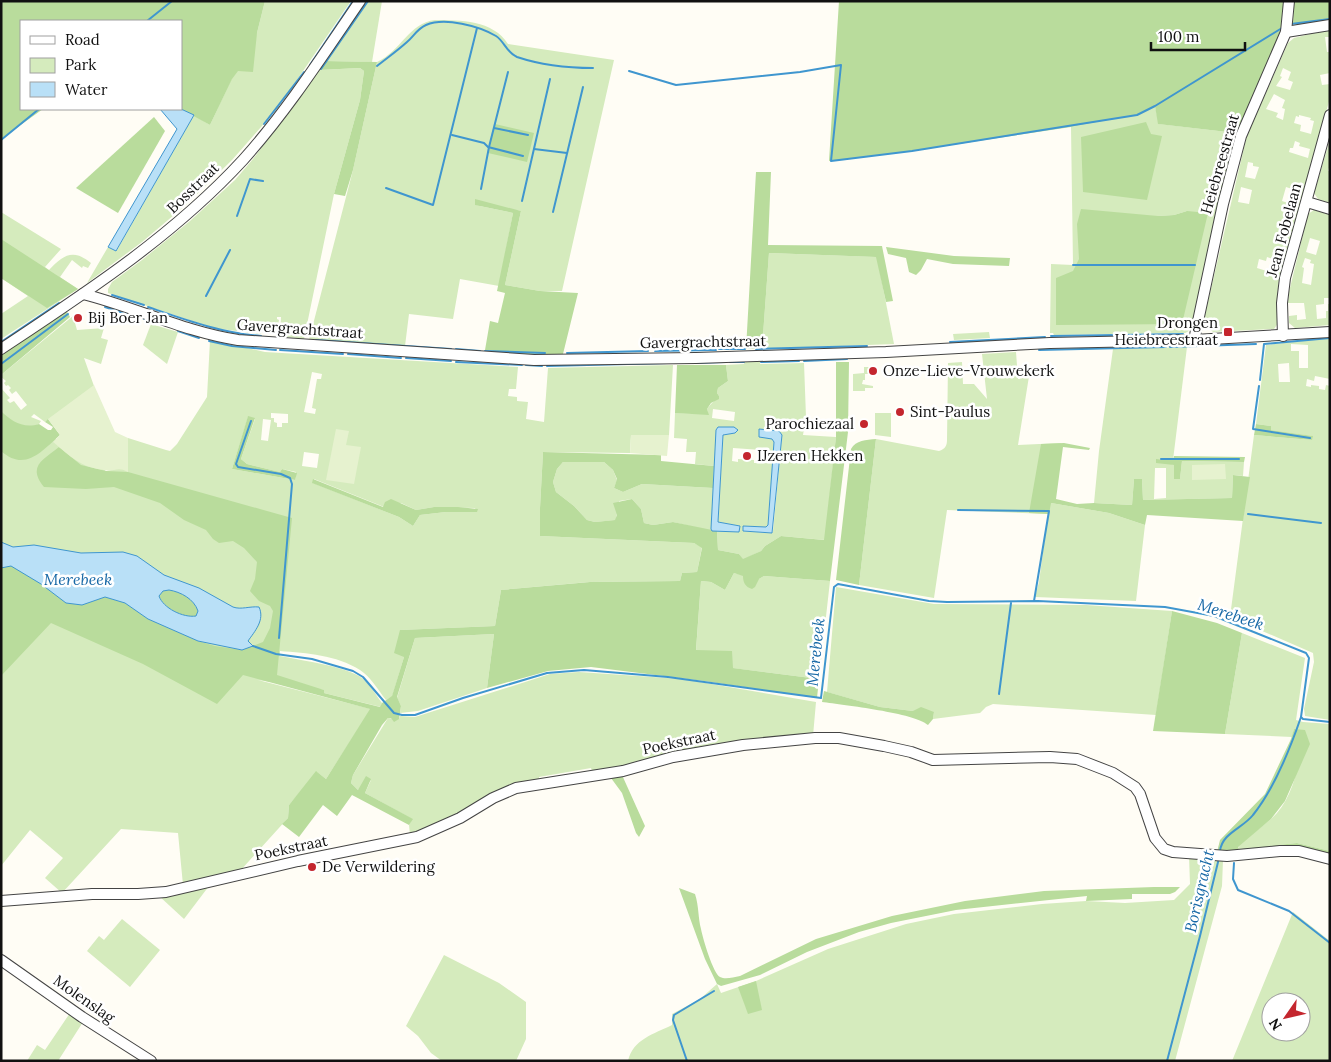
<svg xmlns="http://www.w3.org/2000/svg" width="1331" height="1062" viewBox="0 0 1331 1062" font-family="Lora,serif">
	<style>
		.green { fill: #d5ebbd; fill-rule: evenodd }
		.forest { fill: #b9dc9c }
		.pitch { fill: #e6f2cf }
		.water { fill: #b9e0f7; stroke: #3f96cf; fill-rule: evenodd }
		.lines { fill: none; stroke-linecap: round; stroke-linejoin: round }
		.stream { stroke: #3f96cf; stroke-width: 2 }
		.minor-casing { stroke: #444; stroke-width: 12 }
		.minor { stroke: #fff; stroke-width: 10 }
		.poi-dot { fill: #c4262e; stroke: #fff; stroke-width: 2 }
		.labels { text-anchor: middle; stroke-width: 5; stroke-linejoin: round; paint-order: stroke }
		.street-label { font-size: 15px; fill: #111; stroke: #fff }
		.poi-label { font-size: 15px; fill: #111; stroke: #fff; text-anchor: start }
		.water-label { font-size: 16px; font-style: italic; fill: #1768a6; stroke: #fff }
	</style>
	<rect width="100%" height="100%" fill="#fffdf5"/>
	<g class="green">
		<path d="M265,1H351L277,109L232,160L187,204L142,242L87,283L108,247L117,250L194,115L210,125L232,78L257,33Z"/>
		<path d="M366,1H382L372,62L325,61Z"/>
		<path d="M435,20C460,20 493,20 508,44L614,60L562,291H540L505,285L521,211L475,205L513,213L499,286L460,279L453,319L409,314L405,346L309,340L353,170L377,62C401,51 409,23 435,20Z"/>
		<path d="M1330,29V37H1325L1327,52H1330V73L1320,75L1322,85L1330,84V98L1279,279L1277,298L1279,322L1274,329L1213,332L1203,323L1247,135L1288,43L1294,38ZM1283,68L1291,72L1288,80L1293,82L1290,90L1276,86L1282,77L1280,76ZM1274,94L1285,100L1282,108L1285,109L1283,120L1276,117L1278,113L1266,109ZM1299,115L1311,118L1310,120L1314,121L1311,134L1300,131L1301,125L1294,123L1296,116L1299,117ZM1295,141L1300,143L1299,146L1310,149L1308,158L1289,152L1290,148H1293ZM1248,162L1253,163V166L1259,167L1255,179L1245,177ZM1241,187L1252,190L1249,204L1238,202ZM1286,187L1298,191L1294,205L1282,201ZM1267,257L1276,260L1273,273L1257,268L1259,259L1266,261Z"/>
		<path d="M360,68L364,71L360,100L334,194L304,339L280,336L281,317H277V319L279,320L278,325L262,324L261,334L213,328L108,293V289L112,282L142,260L190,221L235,180L253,159L319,70Z"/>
		<path d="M1155,106L1159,124L1236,133L1220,195L1192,328L1186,333L1054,335L1053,333H1050L1051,264L1073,265L1071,127L1137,115ZM1187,211L1056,325L1158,216L1174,215Z"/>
		<path d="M1330,140V164L1328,171H1330V203L1318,199L1314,193Z"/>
		<path d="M1314,210L1330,215V298H1324V304L1316,305L1317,319L1326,318V311H1328V304H1330V325L1295,328L1289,323V316L1297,315V320L1306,319L1304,303H1288L1289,292L1308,214ZM1310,238L1320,241L1316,255L1306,252ZM1305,258L1311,260L1310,263L1314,264L1311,285L1302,283L1304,268L1302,267Z"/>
		<path d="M1,212L61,249L45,267L49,270C63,255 73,248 91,263L88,268L83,266L82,268L72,260L60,277L78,289L1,339V314L28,296L1,278Z"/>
		<path d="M769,253L877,257L894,344L762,349Z"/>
		<path d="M73,316L77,330L104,328L101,338L108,340L101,364L84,358L94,386L45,422L34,414L31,417L41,421L39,424L35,426L106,471L121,468L128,471V438L166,450L170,451L177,444L207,397L210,340L265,352L518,367L516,389H509L508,396L517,397V401L528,402L526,419L544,422L548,368L673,365L669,435H631L630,453L543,452L540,508V536L694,543L702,547L697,572L682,573L680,581L589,582L501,590L495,626L400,630L404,657L392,697L386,700C378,690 371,677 360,670C336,655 307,653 280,651V656C300,660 342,666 359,676C369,682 375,694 382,703L381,707L324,693V690L258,680L371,709L326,779L317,772L289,805L288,818L240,871L183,885L178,833L121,829L62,893L45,878L63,858L30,830L1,866V388L10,398L7,400L10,403L14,401L21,410L27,405L16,391L12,394L9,390L11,388L8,385L6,386L4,383L6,381L1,377V375ZM312,372L322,374L321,379H317L312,408L316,409L315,414L304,412ZM271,413L288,414V423H282V427H277V423L274,422V418H271ZM248,417L255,419L241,459L247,464L280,472L282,469L296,472L295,480L232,469ZM263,419L271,420L268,441L261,440ZM304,452L319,454L317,468L302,466ZM314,479L384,507L401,503L416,510L434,507L475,508L477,512H446L420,515L413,526L399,517L313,483Z"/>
		<path d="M151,324L178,332L167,364L143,345Z"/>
		<path d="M989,332L990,338L954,340L953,334Z"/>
		<path d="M1330,338V379L1315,376L1314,381L1307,379L1306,386L1311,387V385L1319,386V389L1325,390L1326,385L1330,386V720L1305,716L1304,709L1314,662L1313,653L1230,617L1254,435L1312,440V436L1271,430V426L1256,424L1266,345ZM1291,344L1308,345V368H1299V351H1291ZM1289,363L1290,382H1279L1278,364Z"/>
		<path d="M1187,347L1173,460L1156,459L1174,465L1180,479L1182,461L1244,462L1243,476L1233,475L1232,498L1143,500L1142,479H1134L1132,505L1094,503L1099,451L1113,349ZM1155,468H1166V498L1154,499Z"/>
		<path d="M1016,352L1018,379H1020V371L1030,370L1018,445L1061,443L1051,503L1109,513L1145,525L1136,601L1035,597L1039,582L1048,514L947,510L934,598L859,585L876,439L939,451C945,449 947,446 947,440L948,363L962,362L963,384H974L987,399L982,354Z"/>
		<path d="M745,360H760V364L804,363L806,417L803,435L836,437L825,540L781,536L765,546L761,551L743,560L739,554L718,550L717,531L739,532L740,526L718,522L723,435L735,433L737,429L719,427L717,428L714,466L695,464L696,452H686L687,439L674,438L675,413L708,414L707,409C711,403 715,401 719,396L717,393L718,388L728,381L726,365L744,364ZM713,409L735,412L734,421L712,418ZM782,435L773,531L772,533L743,531L744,526L766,527L768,525L774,442L772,439ZM733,448L761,450L763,455L761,456L760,463H754V460L738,459V462L732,461Z"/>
		<path d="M864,367H869V374H865V380H863L862,384L873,386V388H865V391H853V374L864,373Z"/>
		<path d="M875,413H891V437L875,435Z"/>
		<path d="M563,462H604L613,470L617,480L614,488L623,492L642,484L713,488L711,531L673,522L653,525L644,523L641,509L632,499L619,501L616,520L595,522L587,520L574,506L556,492L553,482L557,469Z"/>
		<path d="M734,573L759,579L764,576L830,581L819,679L732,668L696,651L701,581L711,582L725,590Z"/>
		<path d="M836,587L934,604L1086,605L1172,611L1156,715L993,704L986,707L980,713L933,719L934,712L913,711L880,707L827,692Z"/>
		<path d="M1242,633L1305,658L1296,720L1303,722L1330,724V851L1297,843L1239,849L1238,846C1248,837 1260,828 1271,819C1295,798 1299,761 1305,731L1294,729L1292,737L1225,734Z"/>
		<path d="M494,634L487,688L418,711L400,713L401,706L397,698L415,638Z"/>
		<path d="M579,672L682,679L816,702L813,736L593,774L591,768L539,777V781L455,818L410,835L409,825L412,819L365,793L371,780L358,790L351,783L353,775L388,718L399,719L400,716L415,717L550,674Z"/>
		<path d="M1189,856L1223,860L1222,886L1175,1061H628C633,1039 654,1034 672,1025V1014L700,999L717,984L721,993L756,981L828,949L906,924L954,914L1042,904L1086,901L1125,903L1174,900L1190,884Z"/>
		<path d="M209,886L184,919L158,895Z"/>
		<path d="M1293,912L1330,941V1061H1232ZM1271,1002H1301V1032H1271Z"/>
		<path d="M122,919L160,950L130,987L87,951L99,936L104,940Z"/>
		<path d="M444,955L499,983L526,1002V1039L516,1061H442L431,1053L418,1036L406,1026Z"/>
		<path d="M70,1013L83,1022L58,1061H27L37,1045L45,1050Z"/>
	</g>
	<g class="forest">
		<path d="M1,1H265L257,33L253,72L238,71L232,79L210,125L181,109V21H21V109H43L1,139Z"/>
		<path d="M839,1H1283L1284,27L1236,133L1158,124L1155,106L1137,115L1071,127L912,151L829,161Z"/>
		<path d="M1294,1H1330V20L1297,25L1293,23Z"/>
		<path d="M325,61L377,62L353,170L345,196L334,194L360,100L364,71L360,68L319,70Z"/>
		<path d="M154,117L165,131L118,213L76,188Z"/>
		<path d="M1146,122L1151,134L1162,136L1147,200L1083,192L1081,137Z"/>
		<path d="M495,124L534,133L527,162L488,153Z"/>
		<path d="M756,172H771L768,245L882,246L893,301L886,302L876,257L769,253L762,349H746Z"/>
		<path d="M475,199L521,211L505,285L540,291L578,293L563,354L528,355L485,350L490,321L498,323L505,293L497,291L513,213L475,205Z"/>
		<path d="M1081,209L1158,216L1174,215L1187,211L1208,213L1182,324L1056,325V278L1073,271L1079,259L1077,224Z"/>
		<path d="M1,239L78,289L47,308L1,278Z"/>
		<path d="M886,247L954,256L1010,258L1009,266L953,264L927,259L921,270L916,275L909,272L906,258L888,254Z"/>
		<path d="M66,310L70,317L1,375V354Z"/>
		<path d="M836,362H849L848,432L830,581L764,576L759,579L755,587L752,589C745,587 743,582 743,576L734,573L725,590L711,582L701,581L696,650L732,651L733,668L819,679L817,698L704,681L591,667L548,671L487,688L494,634L415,638L397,697L401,706L399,719L394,722L391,718H388L382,725L353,775L351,783L358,790L366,776L371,779L365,793L413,819L409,825L352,795L337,816L323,805L299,837L282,824L288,818L289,805L316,771L326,779L370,709L243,675L217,704L143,664L51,623L1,676V568L11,565L41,584L66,603L82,605L105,597L125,603L148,619L198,641L215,646L242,650L263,642L270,628L273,611L270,606L259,601L250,591L255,579L257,562L244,548L233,541L219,543L213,539L206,530L184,520L160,503L114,487L86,489L44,487C27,466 43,460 59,447L81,465L106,471L128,472L292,518L277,675L324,690V693L380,707L382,703L392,696L404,657L394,653L400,630L495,626L501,590L590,582L680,581L682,573L697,572L702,548L694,543L540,536V508L543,452L661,455V461L714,466L713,488L642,484L623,492L614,488L617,479L613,470L604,462H563L557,469L553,482L556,492L574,506L587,520L595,522L615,520L617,515L613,503L632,499L641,509L644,523L653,525L673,522L717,531L718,550L739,554L743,559L761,551L765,546L781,536L824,540L836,437Z"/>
		<path d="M677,365H726L728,381L718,388L717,393L719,396V399L711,403L707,409L709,415L675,413Z"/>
		<path d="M1,411C11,421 23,429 39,424L48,430H51L53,427L45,422L48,419L60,435C41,452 25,472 1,451Z"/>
		<path d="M248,416L255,418L241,459L247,464L280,472L282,469L297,473L295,480L232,469Z"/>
		<path d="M1256,424L1271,426V430L1313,436L1312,440L1254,435Z"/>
		<path d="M876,439L859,585L836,580L851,449C856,440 866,440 876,439Z"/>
		<path d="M1064,443L1090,448L1089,450L1063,447L1056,499L1077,504L1094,503L1132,505L1134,479H1142L1143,500L1232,498L1233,475L1250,477L1243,521L1147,515L1145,525L1109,513L1051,503L1049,514L1029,513L1041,444Z"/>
		<path d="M1174,456L1245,457L1244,462L1182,461L1180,479H1174V465L1156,463V459L1173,460Z"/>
		<path d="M313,479L383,507L385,502L391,499L416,510L434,507H458L478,509L477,512H446L420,515L413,526L399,517L312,483Z"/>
		<path d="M169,590C181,592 194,599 198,611L196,616C183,618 164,608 159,596L163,591Z"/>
		<path d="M1172,611L1217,623L1242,633L1225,734L1153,731Z"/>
		<path d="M824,691L880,707L913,711L921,707L934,712L933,719L928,725C915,713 844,705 822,702Z"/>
		<path d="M1294,729L1305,730L1310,744L1285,801L1271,819L1238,847L1239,849L1297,843L1330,851V856L1217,852L1220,840L1265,794L1291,739Z"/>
		<path d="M622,775L645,826L639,837L636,833L622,793L611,778Z"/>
		<path d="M1154,887H1180L1175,892L1170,894H1132V899L1086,901L1087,896L956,910L891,923L859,932L807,952L760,975L721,986L717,984L705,959L679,888L695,894C699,906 698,918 701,929C703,939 713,973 720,977C726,980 733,977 740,976L816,939L892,916L965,901L1044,891Z"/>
		<path d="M756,981L762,1010L748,1014L738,987Z"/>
	</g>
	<g class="pitch">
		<path d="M94,385L115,432L128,438V472C117,466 116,472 105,470C81,468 70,456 53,442L60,435L48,419Z"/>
		<path d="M336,429L349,431L346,445L361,447L354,484L326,480Z"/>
		<path d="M631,435H669L667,456L630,453Z"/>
		<path d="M1225,464L1226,479L1192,480V465Z"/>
	</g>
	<g class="water">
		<path d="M160,109H181L194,115L116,251L108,247L177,129Z"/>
		<path d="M718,427H734L738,430L735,433L723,435L718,522L740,526L739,532L712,531L711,529L716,430Z"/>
		<path d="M759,429L779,431L782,435L772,533L743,531V526L766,527L768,525L774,442L772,439L759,437Z"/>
		<path d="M1,542L13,547L34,545L81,553L123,552L137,556L164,575L199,588L233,607C241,610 250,606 259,607C265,620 255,631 248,641L253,646L242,650L198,641L148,619L125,603L105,597L82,605L66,603L41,584L11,566L1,568ZM169,590C181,592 194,599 198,611L196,616C183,618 163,608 159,596L163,591Z"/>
	</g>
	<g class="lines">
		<g class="stream">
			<path d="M147,21L172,1"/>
			<path d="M1291,24L1330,19"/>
			<path d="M310,65L353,1"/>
			<path d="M377,66C387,58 397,51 407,42C414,36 417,29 426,25C445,17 479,26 496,36C504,41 507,53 517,57C541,65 568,68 593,68"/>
			<path d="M321,69L368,1"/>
			<path d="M629,71L676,85L800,72L841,65L831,161L912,151L1137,115L1155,106L1282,28"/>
			<path d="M264,124L304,72"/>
			<path d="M494,128L528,135"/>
			<path d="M452,135L484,143L488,147L523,156"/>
			<path d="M1,140L39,109"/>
			<path d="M534,149L567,153"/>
			<path d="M386,188L433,205L477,28"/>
			<path d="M481,189L489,147L508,72"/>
			<path d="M522,201L550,79"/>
			<path d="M553,212L583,87"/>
			<path d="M237,216L250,179L263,181"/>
			<path d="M1073,265H1195"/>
			<path d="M112,295L144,305"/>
			<path d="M206,296L230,250"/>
			<path d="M105,307L126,314"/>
			<path d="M148,307C186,320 221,333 261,336"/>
			<path d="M136,316L152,321"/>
			<path d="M178,331L199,338"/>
			<path d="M1051,336L1183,334"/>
			<path d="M316,340L451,349"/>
			<path d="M209,341L232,346L276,350"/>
			<path d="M1,342L59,303"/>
			<path d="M950,342L1045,337"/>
			<path d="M1170,347L1256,344"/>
			<path d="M456,349L480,351"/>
			<path d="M719,349H745"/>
			<path d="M756,349L867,346"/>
			<path d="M280,350L343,354"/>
			<path d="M1039,350L1166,347"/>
			<path d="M485,351L545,353"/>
			<path d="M655,351L716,350"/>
			<path d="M567,353L648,351"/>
			<path d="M348,354L401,358"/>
			<path d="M406,358L451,361"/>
			<path d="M804,361L847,359"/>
			<path d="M456,362L522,365"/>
			<path d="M730,362H744"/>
			<path d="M761,362L799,361"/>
			<path d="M688,363L726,362"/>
			<path d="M1,364L68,314"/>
			<path d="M526,365L542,366"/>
			<path d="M547,366L668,363"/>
			<path d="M1260,380L1264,344L1330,338"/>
			<path d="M1259,386L1253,429L1310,438"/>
			<path d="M251,421L236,464L238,467L281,474L290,478L292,484L279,638"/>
			<path d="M1161,459H1239"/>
			<path d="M958,510L1049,511L1034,601"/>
			<path d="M1248,514L1321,523"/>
			<path d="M253,646L276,654L312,659L353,671L363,677L394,713L402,715H415L463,698L547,673L584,670L668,677L821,698L834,587L838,584L929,601L947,602L1038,601L1165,607L1214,616L1306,653L1309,658L1301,717L1303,719L1330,722"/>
			<path d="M999,694L1011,603"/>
			<path d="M1220,851C1222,833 1243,828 1253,815C1274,789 1290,749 1301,717"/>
			<path d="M1234,863L1233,879L1238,890L1289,911L1330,943"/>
			<path d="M687,1061L673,1020L674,1015L714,991"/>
			<path d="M1167,1061L1200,936L1219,858"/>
		</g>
		<defs>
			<g id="minor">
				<path d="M1286,32L1330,25"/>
				<path d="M1307,202L1330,209"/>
				<path d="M83,294C135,307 185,332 238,340L534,360L696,358L886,352L1050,343L1194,340L1330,332"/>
				<path d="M1283,336L1282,303L1285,278L1330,115"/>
				<path d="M1194,340L1223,204L1241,136L1286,32L1289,1"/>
				<path d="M1,349C87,292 173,236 243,160C287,111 323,55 360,1"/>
				<path d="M1,901L92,894H138L166,892L298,861L417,837L460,818L493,798L516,788L623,771L673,757L743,745L815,738H839L884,746L911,752L933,760L1050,757L1077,759L1113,773L1135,787L1140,794L1155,838L1164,849L1173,852L1227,856L1280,851H1299L1330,859"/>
				<path d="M1,960L82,1017L151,1061"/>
			</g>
		</defs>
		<use href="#minor" class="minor-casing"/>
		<use href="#minor" class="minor"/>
	</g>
	<g class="poi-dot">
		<circle cx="78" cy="318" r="5"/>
		<rect x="1223" y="327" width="10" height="10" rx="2.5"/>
		<circle cx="873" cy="371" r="5"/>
		<circle cx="900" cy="412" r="5"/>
		<circle cx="864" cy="424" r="5"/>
		<circle cx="747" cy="456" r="5"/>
		<circle cx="312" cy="867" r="5"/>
	</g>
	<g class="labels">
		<g class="street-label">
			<text transform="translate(1220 164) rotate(-74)" y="5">Heiebreestraat</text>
			<text transform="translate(193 188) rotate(-44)" y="5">Bosstraat</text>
			<text transform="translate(1284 230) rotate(-75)" y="5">Jean Fobelaan</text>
			<text transform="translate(300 329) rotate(4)" y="5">Gavergrachtstraat</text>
			<text transform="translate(703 342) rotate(-1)" y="5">Gavergrachtstraat</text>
			<text transform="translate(679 742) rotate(-12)" y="5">Poekstraat</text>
			<text transform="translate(291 848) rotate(-12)" y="5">Poekstraat</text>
			<text transform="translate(84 999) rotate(35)" y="5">Molenslag</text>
		</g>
		<g class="poi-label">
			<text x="88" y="323">Bij Boer Jan</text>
			<text x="1218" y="328" text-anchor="end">Drongen<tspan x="1218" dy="17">Heiebreestraat</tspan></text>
			<text x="883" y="376">Onze-Lieve-Vrouwekerk</text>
			<text x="910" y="417">Sint-Paulus</text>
			<text x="854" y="429" text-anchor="end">Parochiezaal</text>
			<text x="757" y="461">IJzeren Hekken</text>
			<text x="322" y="872">De Verwildering</text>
		</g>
		<g class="water-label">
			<text x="78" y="585">Merebeek</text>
			<text transform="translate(1231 614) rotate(18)" y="6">Merebeek</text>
			<text transform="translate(815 652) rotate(-84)" y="6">Merebeek</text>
			<text transform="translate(1199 891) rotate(-77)" y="6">Borisgracht</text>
		</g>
	</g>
	<rect width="1331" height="1062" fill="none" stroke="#111111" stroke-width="5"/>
	<rect x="20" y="20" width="162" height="90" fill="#ffffff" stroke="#a0a0a0"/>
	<rect x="30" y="36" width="25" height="8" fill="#ffffff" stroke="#a0a0a0"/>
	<text x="65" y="45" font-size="15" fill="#111111">Road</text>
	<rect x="30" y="58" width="25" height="15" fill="#d5ebbd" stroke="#a0a0a0"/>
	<text x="65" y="70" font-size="15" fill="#111111">Park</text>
	<rect x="30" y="82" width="25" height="15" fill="#b9e0f7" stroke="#a0a0a0"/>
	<text x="65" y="95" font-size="15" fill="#111111">Water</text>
	<g transform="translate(1286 1017) rotate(236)"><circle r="24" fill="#ffffff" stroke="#a0a0a0"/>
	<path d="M0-4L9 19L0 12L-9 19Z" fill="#c4262e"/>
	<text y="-8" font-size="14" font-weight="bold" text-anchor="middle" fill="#111111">N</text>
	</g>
	<path d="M1151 42v8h94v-8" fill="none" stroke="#111111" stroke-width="2.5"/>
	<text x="1158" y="42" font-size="15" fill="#111111" stroke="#ffffff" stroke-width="4" paint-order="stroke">100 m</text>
</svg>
